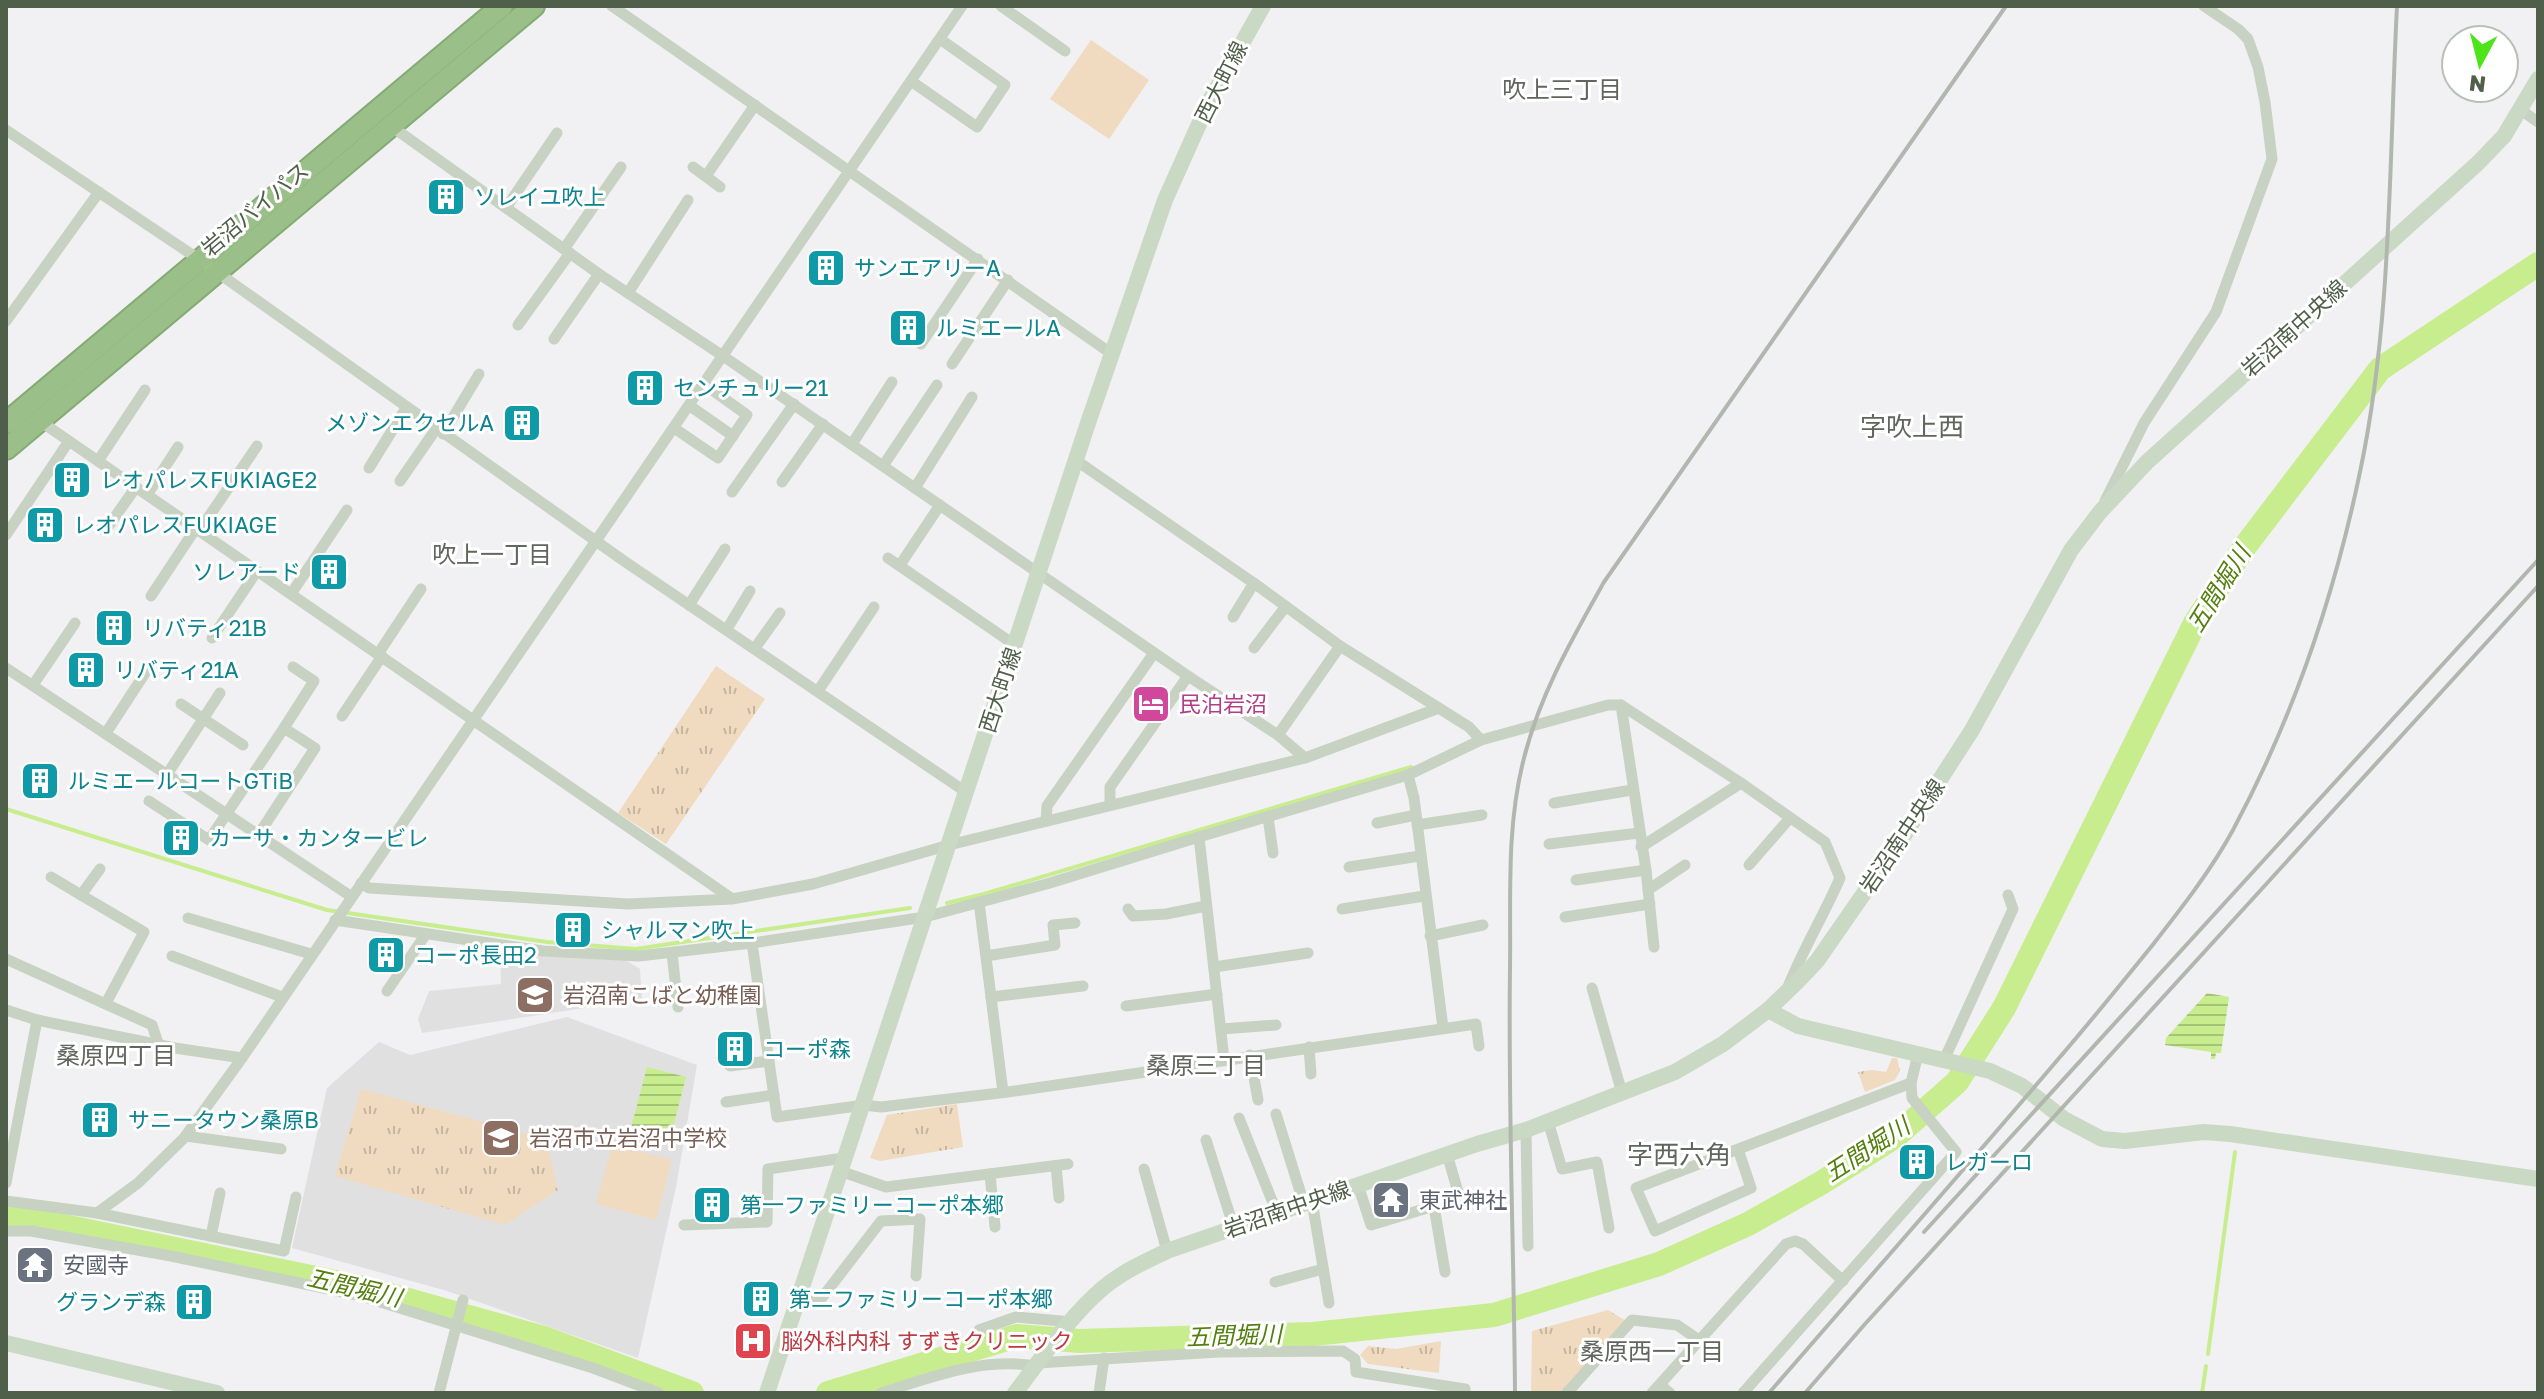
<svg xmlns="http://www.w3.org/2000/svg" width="2544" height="1399" viewBox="0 0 2544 1399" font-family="'Golos Text','Noto Sans JP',sans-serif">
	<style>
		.education { fill: #e0e0e1 }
		.park { fill: url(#park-tufts) }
		.pitch { fill: #f0dbc0 }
		.water { fill: url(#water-rules) }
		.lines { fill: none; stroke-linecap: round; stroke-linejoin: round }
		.stream { stroke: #c8ed8e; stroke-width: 4 }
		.river { stroke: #c8ed8e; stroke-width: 24 }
		.highway-casing { stroke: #84ab74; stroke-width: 24 }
		.street { stroke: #c8d2c2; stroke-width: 11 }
		.secondary { stroke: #cad9c4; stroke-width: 16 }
		.highway { stroke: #9abf89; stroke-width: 20 }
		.rail { stroke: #b1b7af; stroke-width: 4 }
		.labels { text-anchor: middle; stroke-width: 6; stroke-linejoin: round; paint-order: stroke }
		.street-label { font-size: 22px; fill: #505f49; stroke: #fff }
		.culture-label { font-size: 22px; fill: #0d838f; stroke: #fff; text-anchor: start }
		.hotel-label { font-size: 22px; fill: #b23c85; stroke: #fff; text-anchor: start }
		.education-label { font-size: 22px; fill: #785e54; stroke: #fff; text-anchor: start }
		.worship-label { font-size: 22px; fill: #5b616d; stroke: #fff; text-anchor: start }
		.health-label { font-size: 22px; fill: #be3a42; stroke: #fff; text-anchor: start }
		.neighbourhood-label { font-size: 24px; fill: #60665d; stroke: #fff }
		.water-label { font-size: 24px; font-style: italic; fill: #537f0e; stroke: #fff }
		.quarter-label { font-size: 26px; fill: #60665d; stroke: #fff }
	</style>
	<defs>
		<pattern id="park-tufts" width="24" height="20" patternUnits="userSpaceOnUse" patternTransform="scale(2)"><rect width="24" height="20" fill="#f0dbc0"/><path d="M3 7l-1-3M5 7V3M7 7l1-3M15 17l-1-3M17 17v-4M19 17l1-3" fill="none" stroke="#c5b59e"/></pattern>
		<pattern id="water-rules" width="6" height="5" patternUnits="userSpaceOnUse" patternTransform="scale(2)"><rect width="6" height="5" fill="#c8ed8e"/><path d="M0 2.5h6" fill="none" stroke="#a5c376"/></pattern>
	</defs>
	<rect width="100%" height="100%" fill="#f1f1f3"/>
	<g class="education">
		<path d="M500,948L624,959L640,969L642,999L422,1033L418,1019L429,991L501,984Z"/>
		<path d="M567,1017L697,1065L676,1187L638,1358L447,1291L292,1248L327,1088L379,1042L410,1055Z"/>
	</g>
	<g class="park">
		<path d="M716,666L765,699L666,844L618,813Z"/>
		<path d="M1892,1058H1897L1900,1071L1895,1080L1865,1092L1858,1072L1872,1070L1886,1072Z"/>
		<path d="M361,1089L546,1139L558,1190L505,1225L335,1176Z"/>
		<path d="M957,1104L963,1147L880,1161L870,1158L887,1115Z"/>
		<path d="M1608,1310L1626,1321L1562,1393H1531L1532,1331Z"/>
		<path d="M1441,1341L1439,1373L1368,1364L1360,1355L1368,1346L1396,1349Z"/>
	</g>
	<g class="pitch">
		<path d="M1091,40L1149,80L1109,139L1050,99Z"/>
		<path d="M612,1144L672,1160L656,1220L596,1204Z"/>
	</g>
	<g class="water">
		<path d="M2207,993L2229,997L2221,1053H2216L2215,1059H2211V1052L2165,1045L2166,1038Z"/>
		<path d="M647,1067L686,1077L670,1139L631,1128Z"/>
	</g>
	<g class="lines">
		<g class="stream">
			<path d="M6,809L327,910L547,942L636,949L910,908"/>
			<path d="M947,903L984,894L1411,767"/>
			<path d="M2208,1354L2235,1152"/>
			<path d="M2202,1393L2206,1366"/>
		</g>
		<g class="river">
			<path d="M6,1218L30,1219L369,1289L544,1338L692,1393"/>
			<path d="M828,1393L1017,1336L1079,1341L1313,1334L1494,1315L1659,1264L1748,1224L1821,1183L1896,1136L1957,1082L2004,1008L2195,623L2243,549L2380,369L2538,264"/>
		</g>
		<defs>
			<g id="highway">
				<path d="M6,423L502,6"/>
				<path d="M6,449L534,6"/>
			</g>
		</defs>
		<use href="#highway" class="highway-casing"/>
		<g class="street">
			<path d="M612,6L1112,354"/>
			<path d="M1001,6L1065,51"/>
			<path d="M911,81L977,127L1005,85L940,39"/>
			<path d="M2521,110L2538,122"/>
			<path d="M391,126L599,274L723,356L1188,676L1278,735L1305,758"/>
			<path d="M6,130L200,260L624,561L966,792"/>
			<path d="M693,167L720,187"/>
			<path d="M706,176L755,105"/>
			<path d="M506,208L557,133"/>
			<path d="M564,249L621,167"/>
			<path d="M628,293L688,200"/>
			<path d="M6,321L99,192"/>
			<path d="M518,325L570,253"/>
			<path d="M554,339L599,274"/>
			<path d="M921,344L978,259"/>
			<path d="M952,364L1008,280"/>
			<path d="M690,406L733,436"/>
			<path d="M40,421L731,898"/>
			<path d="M674,428L718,458L747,415L704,384"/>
			<path d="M443,434L479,374"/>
			<path d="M852,444L892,382"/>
			<path d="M98,461L145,390"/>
			<path d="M1077,461L1258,586L1340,646L1469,727L1481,740"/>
			<path d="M883,466L937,385"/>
			<path d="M369,468L406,408"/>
			<path d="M400,481L436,429"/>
			<path d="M782,482L823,424"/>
			<path d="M915,488L972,397"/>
			<path d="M732,492L794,404"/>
			<path d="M147,495L178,447"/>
			<path d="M2105,501L2144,423L2216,312L2272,159L2265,102L2258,67L2248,39L2238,29L2204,6"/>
			<path d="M105,531L136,487"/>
			<path d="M199,531L257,446"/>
			<path d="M6,535L69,441"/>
			<path d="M888,558L1015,645"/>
			<path d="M900,565L940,505"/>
			<path d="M291,594L347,510"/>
			<path d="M151,596L196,528"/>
			<path d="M689,605L725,549"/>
			<path d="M1233,617L1254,583"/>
			<path d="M727,629L750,591"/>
			<path d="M212,638L257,571"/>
			<path d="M755,648L780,613"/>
			<path d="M1254,648L1286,606"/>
			<path d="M378,654L421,589"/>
			<path d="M6,668L352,897"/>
			<path d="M33,685L75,623"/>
			<path d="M818,691L874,607"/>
			<path d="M181,704L243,745"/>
			<path d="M1621,705L1646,870L1654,947"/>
			<path d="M342,716L382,656"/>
			<path d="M284,728L314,681L293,667"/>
			<path d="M106,733L149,667"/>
			<path d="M1278,735L1340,646"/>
			<path d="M168,773L220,693"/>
			<path d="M149,801L209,840L284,728L315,748L259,834"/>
			<path d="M1554,803L1632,790"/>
			<path d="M1110,805V787L1188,676"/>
			<path d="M1268,817L1273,853"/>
			<path d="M1046,821L1047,806L1154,653"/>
			<path d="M1377,823L1416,815"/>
			<path d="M1417,825L1482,815"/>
			<path d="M1549,844L1639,833"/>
			<path d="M1641,847L1741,783"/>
			<path d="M1749,865L1790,818"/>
			<path d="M1349,867L1420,856"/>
			<path d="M100,869L81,895L144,932L106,1003"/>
			<path d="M51,877L81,895"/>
			<path d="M1576,880L1646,870"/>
			<path d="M361,883L369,888L628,904L732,899L813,884L949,845L1305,758L1439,708"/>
			<path d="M1648,890L1685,865"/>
			<path d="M979,902L1003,1092"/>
			<path d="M1128,909L1133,916L1166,914L1206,906"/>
			<path d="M1342,909L1424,896"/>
			<path d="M1565,917L1650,904"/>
			<path d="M188,918L311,954"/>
			<path d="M335,920L543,951L639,956L752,943L925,917L1050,883L1199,837"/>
			<path d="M1430,936L1483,925"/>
			<path d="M752,943L777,1117L864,1105L881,1107L1008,1092L1476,1024L1479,1046"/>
			<path d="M672,953L678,1007"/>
			<path d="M172,956L282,997"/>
			<path d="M986,956L1055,945L1053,925L1075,923"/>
			<path d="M6,959L152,1025L158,1043"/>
			<path d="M1214,967L1308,953"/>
			<path d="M1592,988L1622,1093"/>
			<path d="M387,991L426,934"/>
			<path d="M711,993L758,987"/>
			<path d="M991,997L1083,986"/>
			<path d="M1126,1006L1217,994"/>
			<path d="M6,1010L37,1020"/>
			<path d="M1443,1028L1414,798L1408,775L1481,740L1608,705H1621L1741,783L1825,842L1840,878C1824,915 1803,949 1788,987"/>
			<path d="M1221,1029L1276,1025"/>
			<path d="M1309,1047L1311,1074"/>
			<path d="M1250,1055L1258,1100"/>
			<path d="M1224,1059L1199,837L1408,775"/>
			<path d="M1944,1060L2013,909L2008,895"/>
			<path d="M730,1066L769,1061"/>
			<path d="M726,1102L774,1095"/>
			<path d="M1276,1114L1304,1204"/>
			<path d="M1239,1118L1277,1213"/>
			<path d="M1548,1121L1562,1169L1597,1162L1609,1228"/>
			<path d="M1526,1130L1528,1246"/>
			<path d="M186,1136L281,1149"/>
			<path d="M1206,1140L1234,1228"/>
			<path d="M1738,1149L1751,1188L1655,1231L1636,1188L1911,1083"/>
			<path d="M1447,1154L1458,1192"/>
			<path d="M1056,1166L1059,1198"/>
			<path d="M1144,1169L1167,1251"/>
			<path d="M840,1171L886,1187L1068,1164"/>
			<path d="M990,1174L995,1227"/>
			<path d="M6,1183L37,1020L175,1048L242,1058L962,6"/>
			<path d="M1358,1185L1371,1225L1434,1206L1445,1272"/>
			<path d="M6,1201L97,1213L138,1183L184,1138L242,1058"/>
			<path d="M1312,1201L1329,1303"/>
			<path d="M97,1213L284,1251L296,1197"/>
			<path d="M684,1225L767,1222L768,1169L844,1158"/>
			<path d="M6,1231H31L171,1256L361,1296L593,1368L659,1393"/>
			<path d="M211,1236L220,1193"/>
			<path d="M1275,1282L1323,1269"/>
			<path d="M798,1298L818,1303L881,1221L920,1219L916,1276"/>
			<path d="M979,1330L1016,1317L1072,1322"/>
			<path d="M1038,1363L1219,1352L1343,1351L1355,1359L1356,1372L1465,1389V1393"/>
			<path d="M1660,1385L1670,1393"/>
			<path d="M439,1393L463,1300"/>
			<path d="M881,1393C932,1377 982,1357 1036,1366"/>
			<path d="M1099,1393L1104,1358"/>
			<path d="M1567,1393L1632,1320L1677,1325L1699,1340"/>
			<path d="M1652,1393L1786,1244L1795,1241L1803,1244L1843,1281"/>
			<path d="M1743,1393L1956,1152L1912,1098L1911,1083L1918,1054"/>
		</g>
		<g class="secondary">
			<path d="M1768,1010L1798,1026L1990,1071L2022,1086L2064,1119L2102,1139L2125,1141L2204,1132L2230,1134L2538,1179"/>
			<path d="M6,1343L217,1393"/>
			<path d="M767,1393L1089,420L1165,200L1208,104L1263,6"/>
			<path d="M1015,1393C1042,1358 1069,1317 1103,1288C1122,1272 1144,1262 1167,1251L1477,1144L1526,1130L1675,1072L1723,1044L1768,1010L1798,981L1817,961L1901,840L1972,730L2071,550L2100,512L2147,462L2478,163L2504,136L2538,79"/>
		</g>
		<use href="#highway" class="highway"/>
		<g class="rail">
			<path d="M1924,1232L2538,560"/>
			<path d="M1515,1393C1514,1252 1508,1110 1510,969C1511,898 1506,827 1524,758C1540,694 1572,639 1604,582L2006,6"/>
			<path d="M1769,1393C1866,1281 1964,1170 2060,1057C2091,1021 2121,984 2151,947C2180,910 2210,872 2233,830C2293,718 2334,597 2360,472C2392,321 2389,160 2397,6"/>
			<path d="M1805,1393L1865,1324L2538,586"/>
		</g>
	</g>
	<defs>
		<symbol id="building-square" viewBox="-11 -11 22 22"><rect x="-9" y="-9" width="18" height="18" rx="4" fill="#0f9aa8" stroke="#fff"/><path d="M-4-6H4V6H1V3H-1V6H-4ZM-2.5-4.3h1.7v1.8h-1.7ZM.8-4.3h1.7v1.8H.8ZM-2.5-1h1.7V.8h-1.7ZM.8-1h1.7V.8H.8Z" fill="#fff"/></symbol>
		<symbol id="hotel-square" viewBox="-11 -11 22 22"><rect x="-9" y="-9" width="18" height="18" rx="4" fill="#d1479c" stroke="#fff"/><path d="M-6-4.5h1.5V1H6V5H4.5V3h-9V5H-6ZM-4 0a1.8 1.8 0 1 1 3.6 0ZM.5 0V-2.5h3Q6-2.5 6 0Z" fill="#fff"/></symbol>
		<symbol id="school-square" viewBox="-11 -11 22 22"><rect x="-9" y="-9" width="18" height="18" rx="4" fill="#8d6e63" stroke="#fff"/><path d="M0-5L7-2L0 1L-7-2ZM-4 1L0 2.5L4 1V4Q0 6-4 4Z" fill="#fff"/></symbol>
		<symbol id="temple-square" viewBox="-11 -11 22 22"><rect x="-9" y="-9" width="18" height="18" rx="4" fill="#6b7280" stroke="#fff"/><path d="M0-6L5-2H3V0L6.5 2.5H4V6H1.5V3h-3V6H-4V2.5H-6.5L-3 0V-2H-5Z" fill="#fff"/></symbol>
		<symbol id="hospital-square" viewBox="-11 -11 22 22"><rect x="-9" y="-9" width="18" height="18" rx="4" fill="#e0444e" stroke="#fff"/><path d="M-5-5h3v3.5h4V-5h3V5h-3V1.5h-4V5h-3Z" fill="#fff"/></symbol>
	</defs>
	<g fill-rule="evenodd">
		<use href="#building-square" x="424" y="175" width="44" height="44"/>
		<use href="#building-square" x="804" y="246" width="44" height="44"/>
		<use href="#building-square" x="886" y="306" width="44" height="44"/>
		<use href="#building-square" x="623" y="366" width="44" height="44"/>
		<use href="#building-square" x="500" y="401" width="44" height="44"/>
		<use href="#building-square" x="50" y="458" width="44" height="44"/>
		<use href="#building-square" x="23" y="503" width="44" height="44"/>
		<use href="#building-square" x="307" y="550" width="44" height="44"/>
		<use href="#building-square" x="92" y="606" width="44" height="44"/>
		<use href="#building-square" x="64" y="648" width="44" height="44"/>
		<use href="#hotel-square" x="1129" y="682" width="44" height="44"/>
		<use href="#building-square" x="18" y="759" width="44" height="44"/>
		<use href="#building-square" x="159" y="816" width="44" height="44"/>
		<use href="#building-square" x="551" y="908" width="44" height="44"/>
		<use href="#building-square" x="364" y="933" width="44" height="44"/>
		<use href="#school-square" x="513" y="973" width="44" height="44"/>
		<use href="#building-square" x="713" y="1027" width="44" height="44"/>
		<use href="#building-square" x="78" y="1098" width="44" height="44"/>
		<use href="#school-square" x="479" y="1116" width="44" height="44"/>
		<use href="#building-square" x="1895" y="1140" width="44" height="44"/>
		<use href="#temple-square" x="1369" y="1178" width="44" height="44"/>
		<use href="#building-square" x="690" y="1183" width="44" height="44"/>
		<use href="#temple-square" x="13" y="1243" width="44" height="44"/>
		<use href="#building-square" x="739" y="1277" width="44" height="44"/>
		<use href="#building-square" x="172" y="1280" width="44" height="44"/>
		<use href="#hospital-square" x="731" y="1319" width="44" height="44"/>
	</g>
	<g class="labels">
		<g class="street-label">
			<text transform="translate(1221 82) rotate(-63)" y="8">西大町線</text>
			<text transform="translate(255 209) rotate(-40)" y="8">岩沼バイパス</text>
			<text transform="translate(2294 328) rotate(-42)" y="8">岩沼南中央線</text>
			<text transform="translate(1000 690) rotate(-72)" y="8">西大町線</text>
			<text transform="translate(1902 836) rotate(-56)" y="8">岩沼南中央線</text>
			<text transform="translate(1287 1209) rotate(-19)" y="8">岩沼南中央線</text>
		</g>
		<g class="culture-label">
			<text x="474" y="205">ソレイユ吹上</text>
			<text x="854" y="276">サンエアリーA</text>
			<text x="936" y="336">ルミエールA</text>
			<text x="673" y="396">センチュリー21</text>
			<text x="494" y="431" text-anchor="end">メゾンエクセルA</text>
			<text x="100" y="488">レオパレスFUKIAGE2</text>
			<text x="73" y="533">レオパレスFUKIAGE</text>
			<text x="301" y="580" text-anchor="end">ソレアード</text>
			<text x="142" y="636">リバティ21B</text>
			<text x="114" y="678">リバティ21A</text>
			<text x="68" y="789">ルミエールコートGTiB</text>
			<text x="209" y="846">カーサ・カンタービレ</text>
			<text x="601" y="938">シャルマン吹上</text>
			<text x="414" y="963">コーポ長田2</text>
			<text x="763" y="1057">コーポ森</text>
			<text x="128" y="1128">サニータウン桑原B</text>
			<text x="1945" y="1170">レガーロ</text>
			<text x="740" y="1213">第一ファミリーコーポ本郷</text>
			<text x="789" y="1307">第二ファミリーコーポ本郷</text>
			<text x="166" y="1310" text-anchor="end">グランデ森</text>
		</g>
		<g class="hotel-label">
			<text x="1179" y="712">民泊岩沼</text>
		</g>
		<g class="education-label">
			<text x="563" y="1003">岩沼南こばと幼稚園</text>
			<text x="529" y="1146">岩沼市立岩沼中学校</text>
		</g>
		<g class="worship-label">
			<text x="1419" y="1208">東武神社</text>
			<text x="63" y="1273">安國寺</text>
		</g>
		<g class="health-label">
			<text x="781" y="1349">脳外科内科 すずきクリニック</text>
		</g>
		<g class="neighbourhood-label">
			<text x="1562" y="98">吹上三丁目</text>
			<text x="492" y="563">吹上一丁目</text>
			<text x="116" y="1064">桑原四丁目</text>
			<text x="1206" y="1074">桑原三丁目</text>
			<text x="1652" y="1360">桑原西一丁目</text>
		</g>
		<g class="water-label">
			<text transform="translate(2219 589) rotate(-58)" y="8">五間堀川</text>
			<text transform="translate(1867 1150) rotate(-33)" y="8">五間堀川</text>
			<text transform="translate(354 1288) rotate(13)" y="8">五間堀川</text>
			<text transform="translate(1234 1336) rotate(-2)" y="8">五間堀川</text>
		</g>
		<g class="quarter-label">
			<text x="1912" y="436">字吹上西</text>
			<text x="1679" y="1164">字西六角</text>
		</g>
	</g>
	<rect width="2544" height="1399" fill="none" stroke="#505f49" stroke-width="16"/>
	<g transform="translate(2480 64) rotate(187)"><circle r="38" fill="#ffffff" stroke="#b9bfb6" stroke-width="2"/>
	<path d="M0-6L14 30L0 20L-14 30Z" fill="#4de519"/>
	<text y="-12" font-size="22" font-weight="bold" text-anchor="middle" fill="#505f49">N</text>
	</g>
</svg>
